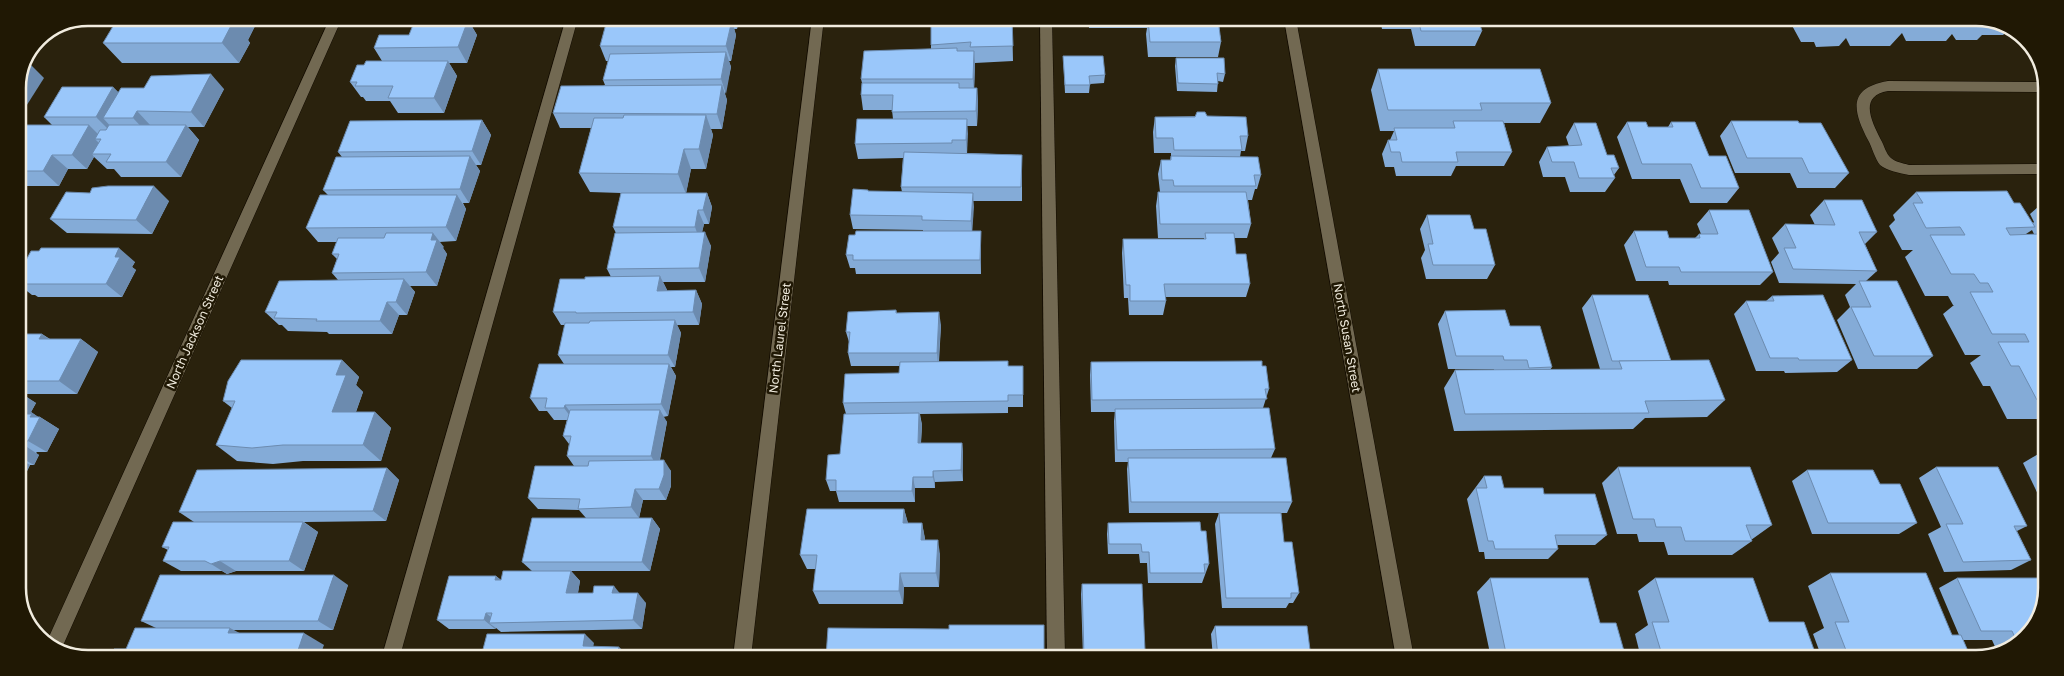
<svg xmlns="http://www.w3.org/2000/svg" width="2064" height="676" viewBox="0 0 2064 676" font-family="'Golos Text',sans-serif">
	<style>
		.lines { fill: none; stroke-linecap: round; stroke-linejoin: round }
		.lane-casing { stroke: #120b00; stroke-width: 1 }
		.street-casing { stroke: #120b00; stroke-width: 1 }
		.lane { fill: #726952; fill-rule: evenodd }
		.street { fill: #726952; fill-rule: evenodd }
		.wall { fill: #84abd7; fill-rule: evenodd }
		.shaded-wall { fill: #6c8baf }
		.building { fill: #9ac7fa; stroke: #6c8baf }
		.labels { text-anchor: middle; stroke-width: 5; stroke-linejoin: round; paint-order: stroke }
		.street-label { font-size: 12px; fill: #f1ecdf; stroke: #201804 }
		.rim { fill: none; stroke: #f1ecdf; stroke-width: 2.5 }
	</style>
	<rect width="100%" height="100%" fill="#2a220d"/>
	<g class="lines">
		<defs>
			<g id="lane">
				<path d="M566,18H578L400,656H382Z"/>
				<path d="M1040,19H1052L1065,657H1047Z"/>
				<path d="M1888,81L2046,82V92L1888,91C1858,96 1872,122 1881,140C1884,145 1886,154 1891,158C1895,162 1903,163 1909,165L2046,164V174L1909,175C1900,173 1887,171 1880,165C1875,159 1872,147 1868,140C1853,111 1847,88 1888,81Z"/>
			</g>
			<g id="street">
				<path d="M330,18H342L61,650L47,641L48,639Z"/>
				<path d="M812,18H824L751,657H733Z"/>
				<path d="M1284,19H1296L1414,658H1396Z"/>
			</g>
		</defs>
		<use href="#lane" class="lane-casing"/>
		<use href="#street" class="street-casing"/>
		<use href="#lane" class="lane"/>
		<use href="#street" class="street"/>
	</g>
	<g class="wall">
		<path d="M401,18H447L446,20H468L477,35L467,63H449L457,76L444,113H398L390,101H366L363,97H361L350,82L364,65L382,61L374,48L409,35L415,21H403Z"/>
		<path d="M658,18H739L737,29H734L736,35L731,61H729L731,67L725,94L727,100L722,129H711L713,135L706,169H691L686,193H707L712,207L709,224H704L702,232L711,246L705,282H663L667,290L666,291L696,290L702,304L699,325H677L681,333L675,367H671L676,376L668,416L663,417L667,422L660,460L671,471V486L666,500H643L639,518H618H652L660,529L650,571H571L580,581L578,593H620L646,603L642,629L501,632L496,628L495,629H449L437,620L496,576L501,580L532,571L522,562L586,518L579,510L538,509L528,498L574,466L567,456L569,444L563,436L567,420H554L547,411H539L530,398L564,364L558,355L565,325H561L553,312L585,279L611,277L607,269L616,233L613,227L621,193L590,192L579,173L591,128H560L553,113L605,85L603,80L608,61H606L600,46L659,20Z"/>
		<path d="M864,19H1012L1013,61L975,63L974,88H977L978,103L977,126H967V153L1022,155V201H973L972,231H981V274H856L855,268H850L846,255L923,231V230L853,229L850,215L868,190V191L902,192L901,187L903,158L858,159L855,144L893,119L892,110H863L861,95L862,83L861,79L931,49V25L866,26Z"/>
		<path d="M1089,19H1218L1221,42L1218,57H1148L1146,34L1147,28H1089Z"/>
		<path d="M1380,19H1478L1482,31L1475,46H1415L1411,29H1382Z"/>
		<path d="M258,20L248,40L250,43L239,63H122L103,43Z"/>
		<path d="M1789,20H1994L2008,30L2003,35H1982L1977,40H1956L1952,34L1946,41H1906L1902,33L1890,46H1850L1846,38L1839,46L1816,47L1814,42H1801Z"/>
		<path d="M1063,56L1105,75L1104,83L1090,84L1089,93H1065Z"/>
		<path d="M1176,58L1225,74L1223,82L1218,81L1217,92L1177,91L1175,66Z"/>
		<path d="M1378,69L1551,103L1540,123H1504L1512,152L1504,166H1456L1451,176H1396L1394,167H1385L1382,154L1388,140H1390L1394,131H1380L1371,90Z"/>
		<path d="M113,87L118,92L224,89L204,127H188L199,140L181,177H121L114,169H107L94,157L87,169H68L59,186H18V132L52,125L44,117Z"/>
		<path d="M1207,116L1248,136L1245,151H1241L1240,157L1261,175L1257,189H1255L1252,200H1248L1251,224L1247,238H1234L1236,254L1250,284L1246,297H1165L1166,301L1163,315H1129L1128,298H1124L1122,253L1123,239H1204V238H1158L1156,206L1158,192H1160L1158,174L1161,160H1170L1171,156V153H1154L1153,132L1155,117Z"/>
		<path d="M482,120L491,135L481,165H476L480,171L469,203H463L466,209L456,241L439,242L447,254L437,286H410L415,292L407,315H399L392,334H329L327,332L288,331L282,325H279L265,312L338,280L332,273L337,259L332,254L337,242H318L306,228L328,195L323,190L342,157L338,152Z"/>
		<path d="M1731,121L1799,123L1849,173L1835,188H1797L1790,173H1735L1720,136Z"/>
		<path d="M1627,122L1648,127H1668L1671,122L1709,156L1739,188L1727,203H1690L1680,179H1632L1617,137Z"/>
		<path d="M1574,123L1619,168L1614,175L1615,178L1605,192H1570L1565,177H1543L1539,162L1547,147L1569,146L1566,137Z"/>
		<path d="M1916,192L2014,203L2033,223L2034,222L2030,214L2046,200L2045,419H2007L1990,386H1983L1970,363L1981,355H1965L1943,314L1954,305H1953L1948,296H1925L1905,257L1913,250H1902L1889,226L1895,220L1893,215ZM2032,230L2034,234H2026Z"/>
		<path d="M1824,200L1877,232L1865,244L1877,271L1866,281L1933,356L1917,369H1858L1837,320L1850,307L1845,295L1856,284L1779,283L1771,262L1779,253L1772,238L1785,224L1815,225L1810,215Z"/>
		<path d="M169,201L152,234L67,233L50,219Z"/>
		<path d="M1709,210L1773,272L1760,285H1669L1668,281H1636L1624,245L1634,231L1669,238H1695L1699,234H1701L1697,224Z"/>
		<path d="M1427,215L1474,229L1495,265L1487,279H1426L1421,258L1425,250L1420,229Z"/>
		<path d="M39,251L135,262L132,267L136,270L122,297H38L35,295H32L18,284V275Z"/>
		<path d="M1592,295L1671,361L1725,400L1707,417L1645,418L1633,429L1454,431L1444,388L1455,370H1494V369H1448L1438,324L1445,311L1510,326L1552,367L1550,370L1600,369L1582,308Z"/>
		<path d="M1772,296L1852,360L1837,372L1785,373L1784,371H1756L1734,314L1746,301H1766Z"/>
		<path d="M896,310L897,313L941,325L939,362L1008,366H1023V407H1008V413L920,414L922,425L921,443H962L963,454V481L935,482V488H915V502H839L836,491H830L826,480L840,454L846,414L843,403L899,373L900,366H851L848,353L849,342L846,332Z"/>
		<path d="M42,334L50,339H81L98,352L77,394H21L36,403L31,412L38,417H40L59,429L47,452H37L36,453L39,455L34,465H30L27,471L18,472V339H21Z"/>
		<path d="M342,360L359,377L356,385L363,392L356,412H375L391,428L381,461H303L273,464L237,461L216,445L232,408L223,401Z"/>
		<path d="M1091,362L1262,366L1269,389L1263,408L1275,449L1271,458L1292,502L1287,513H1129L1127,469L1128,462H1115L1114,421L1115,412H1091L1090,375Z"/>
		<path d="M2045,450L2044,507L2023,463Z"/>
		<path d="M1618,467L1772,525L1751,540L1752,541L1732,555H1668L1664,542H1639L1637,534H1617L1602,483Z"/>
		<path d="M1936,467L2027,526L2017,531L2031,560L2011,570L1944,572L1928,534L1941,527L1919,478Z"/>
		<path d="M387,468L399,480L386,521L304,522L318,532L304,571H236L227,574L222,571H181L163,561L168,550L162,547L194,522L179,512Z"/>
		<path d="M1807,470L1880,484L1917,523L1899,534H1812L1792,481Z"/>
		<path d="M1484,476L1504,488L1544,494L1607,535L1595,545H1557L1558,549L1548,559H1485L1484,552H1479L1467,499Z"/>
		<path d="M904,509L908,523H922L925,540L940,554L939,587H904L903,604H819L813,591L816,569H807L800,555Z"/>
		<path d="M1219,513L1284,542L1299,593L1293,603H1289L1286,608H1222L1215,524Z"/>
		<path d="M1108,523L1201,531L1209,564L1202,583H1148L1147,563H1140L1139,554H1108L1107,534Z"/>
		<path d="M1830,573L1952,635H1959L1939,588L1957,578H2044L2019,644L1997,651L1992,640H1963L1971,658H1822L1813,634L1824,628L1808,586Z"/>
		<path d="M1490,578L1600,623L1626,658H1491L1477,592Z"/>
		<path d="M1655,578L1769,622L1817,658H1641L1635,634L1648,625L1638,591Z"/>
		<path d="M1082,584L1145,650L1143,657H1083L1081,594Z"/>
		<path d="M348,585L333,630H233L238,633L324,645L126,649L156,628L141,621Z"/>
		<path d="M1215,626L1311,658H1213L1211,634Z"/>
	</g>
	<g class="shaded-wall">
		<path d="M232,18H256L258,20L248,40L250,43L239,63L222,43Z"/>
		<path d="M734,18H739L737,29Z"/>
		<path d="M468,20L477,35L467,63L458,47Z"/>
		<path d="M732,20L736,35L731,61L726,46Z"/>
		<path d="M49,34L32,61L30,59L39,38Z"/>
		<path d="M974,51L975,66L974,94L973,79Z"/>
		<path d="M726,52L731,67L726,94L721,79Z"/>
		<path d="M448,61L457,76L444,113L434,98Z"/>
		<path d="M28,62L44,78L18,119V88Z"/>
		<path d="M211,74L224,89L204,127L191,112Z"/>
		<path d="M722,85L727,100L722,129L717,114Z"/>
		<path d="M113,87L128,102L103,118L113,129L111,132L96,117Z"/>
		<path d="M977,88L978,103L977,126L976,111Z"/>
		<path d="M137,111L151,126L147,133L133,118Z"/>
		<path d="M706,115L713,135L706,169L699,149Z"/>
		<path d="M967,119L968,134L967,155L966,140Z"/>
		<path d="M482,120L491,135L481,165L472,151Z"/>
		<path d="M89,125L104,140L95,139L101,145L92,154L94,157L87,169L72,155Z"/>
		<path d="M186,125L199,140L181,177L166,162Z"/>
		<path d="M684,149L691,169L686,194L678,174Z"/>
		<path d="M52,155L68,169L59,186L43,171Z"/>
		<path d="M470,156L480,171L469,203L460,189Z"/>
		<path d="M154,186L169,201L152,234L136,220Z"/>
		<path d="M707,193L712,207L709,224L703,210Z"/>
		<path d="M973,193L974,207L972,235L971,221Z"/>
		<path d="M457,195L466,209L456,241L446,227Z"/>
		<path d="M698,210L704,224L700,241L695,227Z"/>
		<path d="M981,231V274L980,260Z"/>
		<path d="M705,232L711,246L705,282L699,268Z"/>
		<path d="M433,233L444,247L443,248L447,254L437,286L426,272L431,240Z"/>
		<path d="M119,248L135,262L132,267L136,270L122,297L106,284L115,257Z"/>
		<path d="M660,276L667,290L664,305L657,291Z"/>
		<path d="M404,279L415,292L407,315L396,302Z"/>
		<path d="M696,290L702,304L699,325L693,312Z"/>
		<path d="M387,302L399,315L392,334L380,321Z"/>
		<path d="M939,312L941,325L938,366L937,353Z"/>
		<path d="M675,320L681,333L675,367L668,355Z"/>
		<path d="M42,334L60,347L39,339Z"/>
		<path d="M81,339L98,352L77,394L59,381Z"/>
		<path d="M342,360L359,377L356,385L363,392L350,428L332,412L336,375Z"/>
		<path d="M669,364L676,376L668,416L661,404Z"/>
		<path d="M18,391L36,403L31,412L40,418V417L59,429L47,452L28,441L18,422Z"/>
		<path d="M565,405L574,417L573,420L564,408Z"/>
		<path d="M660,410L667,422L658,468L651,456Z"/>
		<path d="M375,412L391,428L381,461L363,445Z"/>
		<path d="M919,413L922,425L920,455L918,443Z"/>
		<path d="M18,441L39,455L34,465L18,456Z"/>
		<path d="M962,443L963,454V481L961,470Z"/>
		<path d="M18,458L30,465L27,471L18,465Z"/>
		<path d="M664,460L671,471V486L666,500L659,489Z"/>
		<path d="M387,468L399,480L386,521L373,511Z"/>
		<path d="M933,471L935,482V488L933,477Z"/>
		<path d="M913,477L915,488V502L912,491Z"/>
		<path d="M635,489L643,500L639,518L631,507Z"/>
		<path d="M904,509L908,524L903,523Z"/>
		<path d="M652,518L660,529L650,571L642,562Z"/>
		<path d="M303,522L318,532L304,571L289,561Z"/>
		<path d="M922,523L925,538L924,554L921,540Z"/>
		<path d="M938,540L940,554L939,587L936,573Z"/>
		<path d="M220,561L236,571L227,574L211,564Z"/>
		<path d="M571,571L580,581L576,603L566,593Z"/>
		<path d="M900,573L904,587L903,604L899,591Z"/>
		<path d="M334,575L348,585L333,630L318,621Z"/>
		<path d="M496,576L507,585L495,580Z"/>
		<path d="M614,586L622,596L612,593Z"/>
		<path d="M638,593L646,603L642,629L633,620Z"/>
		<path d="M486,613L497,622L489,623L496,628L495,629L484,620Z"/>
		<path d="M230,628L253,640L228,633Z"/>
		<path d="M304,633L324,645L320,656H296Z"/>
		<path d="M585,634L594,643L592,654L583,646Z"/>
		<path d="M619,647L628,655V657H617Z"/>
	</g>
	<g class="building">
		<path d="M118,18H232L230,22H233L222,43H103Z"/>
		<path d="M931,19H1012L1013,46L970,47L971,42L931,45Z"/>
		<path d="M1148,19H1218L1221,42H1150Z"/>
		<path d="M1418,19H1478L1482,31H1421Z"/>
		<path d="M415,20H468L458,47L374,48L379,35H409Z"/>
		<path d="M607,20H732L726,46H600Z"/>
		<path d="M1816,20H1853L1856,25L1832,26L1830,21H1817Z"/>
		<path d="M1864,20H1905L1908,25H1867Z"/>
		<path d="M957,48V51H974L973,79H861L864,51Z"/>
		<path d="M726,52L721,79L603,80L610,54Z"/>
		<path d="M1063,56H1103L1105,75L1089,76L1090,85H1065Z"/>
		<path d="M1176,58H1224L1225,74L1217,73L1218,84L1178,83Z"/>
		<path d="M366,61H448L434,98H388L393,86H355L357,82H350L357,65H364Z"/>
		<path d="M1378,69H1540L1551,103H1480L1482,110H1388Z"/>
		<path d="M211,74L191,112L137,111L133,118H103L121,88H144L151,76Z"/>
		<path d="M862,83H959V88H977L976,111L892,112L893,95H861Z"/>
		<path d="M722,85L717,114L553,113L561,86Z"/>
		<path d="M62,87H113L96,117H44Z"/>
		<path d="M1197,112H1205L1207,116L1246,117L1248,136H1240L1242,150H1174L1173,138H1156L1155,117H1195Z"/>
		<path d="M624,115H706L699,149H684L678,174L579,173L594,118H623Z"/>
		<path d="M857,119H967L966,140H952V143L855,144Z"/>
		<path d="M482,120L472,151L338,152L350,121Z"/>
		<path d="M1453,121H1503L1512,152H1456L1458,162H1402L1400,152H1391L1388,140H1397L1394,128H1455Z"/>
		<path d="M1731,121H1798L1799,123H1821L1849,173H1809L1802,158H1747Z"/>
		<path d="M1627,122H1646L1648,127H1673L1671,122H1695L1709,156H1726L1739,188H1701L1691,164H1642Z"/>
		<path d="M1574,123H1596L1607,155H1614L1619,168H1611L1615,178H1579L1574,162H1552L1547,147L1582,145Z"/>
		<path d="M22,125H89L72,155H52L43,171H18V132Z"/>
		<path d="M109,125H186L166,162H106L111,154H92L101,139H95L100,130H106Z"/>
		<path d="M904,152L1022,155L1021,187H901Z"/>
		<path d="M470,156L460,189L323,190L336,157Z"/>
		<path d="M1171,156L1258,157L1261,175H1254L1256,186H1174L1173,180H1162L1161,160H1171Z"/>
		<path d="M108,186H154L136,220L50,219L66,192L90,193L92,188Z"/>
		<path d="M853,189L868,190V191L973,193L971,221L922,220V216L850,215Z"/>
		<path d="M2007,191L2014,203H2020L2035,227L2006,228L2010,235L2039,234L2046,245L2045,273H2041L2045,281V400H2037L2019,366H2011L1998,342H2029L2025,334H1992L1970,292H1993L1988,283H1980L1974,274H1951L1930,235H1965L1960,227L1926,228L1913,203H1923L1916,192Z"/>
		<path d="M1158,192H1246L1251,224H1160Z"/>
		<path d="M621,193H707L703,210H698L695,227H613Z"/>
		<path d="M320,195H457L446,227L306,228Z"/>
		<path d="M1824,200H1862L1877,232H1859L1877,271L1793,269L1784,248H1796L1785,224L1835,225Z"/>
		<path d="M1709,210H1749L1773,272H1681L1679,267H1646L1634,231H1667L1669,238H1700L1699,234H1718Z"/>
		<path d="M1427,215H1470L1474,229H1486L1495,265H1433L1428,244H1433Z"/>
		<path d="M856,231H981L980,260H853V255H846L849,235H855Z"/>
		<path d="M705,232L699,268L607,269L615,233Z"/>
		<path d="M386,233H433L431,240H437L426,272L332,273L339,254H332L338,238H384Z"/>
		<path d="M1205,233H1234L1236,254H1246L1250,284H1164L1166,301H1130V285H1126L1123,239H1206Z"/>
		<path d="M41,248H119L115,257H120L106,284H21L22,281H18V275L31,251H39Z"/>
		<path d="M660,276L657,291L696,290L693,312L576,313V312H553L560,279H585V277Z"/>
		<path d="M404,279L396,302H387L380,321H316L317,319L274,318L277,312H265L279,281Z"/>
		<path d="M1859,281H1897L1933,356H1874L1851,307H1871Z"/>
		<path d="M1592,295H1648L1671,361H1612Z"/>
		<path d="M1823,295L1852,360H1799L1798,358H1770L1746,301H1774L1772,296Z"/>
		<path d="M896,310V313L939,312L937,353H848L850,332H846L848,312Z"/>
		<path d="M1505,310L1510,326H1540L1552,367L1529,368L1527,360H1504L1503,356H1456L1445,311Z"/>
		<path d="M675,320L668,355H558L565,323H589L590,321Z"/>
		<path d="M24,334H42L39,339H81L59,381H18V339H21Z"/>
		<path d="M241,360H342L336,375H346L332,412H375L363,445H283L252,448L216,445L235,401H223L228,381Z"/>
		<path d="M1709,360L1725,400L1645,401L1649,413L1465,414L1455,370L1622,369L1619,361Z"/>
		<path d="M1008,361V366H1023V395H1008V401L843,403L845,374L899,373L900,362Z"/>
		<path d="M1262,361V366H1266L1269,389H1265L1267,399L1092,400L1091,362Z"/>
		<path d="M539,364H669L661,404L565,405L564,408H545L547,398H530Z"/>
		<path d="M1269,408L1275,449L1117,450L1115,409Z"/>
		<path d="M18,410H28L26,414H32L30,417H40L28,441H18Z"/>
		<path d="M570,410H660L651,456H567L571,436H563Z"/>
		<path d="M919,413L918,443H962L961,470L933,471V477H913L912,491H836V480H826L828,455L840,454L844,414Z"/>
		<path d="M1128,458H1286L1292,502H1131Z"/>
		<path d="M664,460V475L659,489H635L631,507L578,509L580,499L528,498L535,466H588L589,461Z"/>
		<path d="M1618,467H1750L1772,525H1746L1752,541H1685L1681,527H1656L1654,519H1633Z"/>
		<path d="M1936,467H1998L2027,526H2014L2031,560L1963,562L1946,524H1963Z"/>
		<path d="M387,468L373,511L179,512L197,470Z"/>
		<path d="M1807,470H1873L1880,484H1900L1917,523H1828Z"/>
		<path d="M1484,476H1501L1504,488H1543L1544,494H1595L1607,535H1555L1558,549H1495L1493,541H1488L1476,488H1487Z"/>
		<path d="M807,509H904L903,523H922L921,540H938L936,573H900L899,591H813L817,555H800Z"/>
		<path d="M1219,513H1281L1284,542H1292L1299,593H1291V598H1226Z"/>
		<path d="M532,518H652L642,562H522Z"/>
		<path d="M173,522H303L289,561H220L211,564L205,561H163L169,547H162Z"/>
		<path d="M1200,522L1201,531H1206L1209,564H1204L1205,573H1150L1149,552H1142L1141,544H1109L1108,523Z"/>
		<path d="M503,571H571L566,593H593L594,586H614L612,593H638L633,620L489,623L492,613H486L484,620H437L449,576H496L495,580H501Z"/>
		<path d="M1830,573H1926L1952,635H1961L1971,658H1849L1835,622H1849Z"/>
		<path d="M160,575H334L318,621H141Z"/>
		<path d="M1490,578H1588L1600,623H1616L1626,658H1507Z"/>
		<path d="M1655,578H1753L1769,622H1804L1817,658H1663L1652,622H1669Z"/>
		<path d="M1957,578H2044V606L2018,644L2012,631H1981Z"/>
		<path d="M1082,584H1142L1145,650H1128L1129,657H1084Z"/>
		<path d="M949,625H1044V657H826L828,628L949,629Z"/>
		<path d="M1215,626H1307L1311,658H1218Z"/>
		<path d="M135,628H230L228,633H304L296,656H111L114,649H126Z"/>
		<path d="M487,634H585L583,646L619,647L617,657H481Z"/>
	</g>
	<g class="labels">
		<g class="street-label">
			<text transform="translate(195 332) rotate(-66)" y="4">North Jackson Street</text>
			<text transform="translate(780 338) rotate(-83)" y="4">North Laurel Street</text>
			<text transform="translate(1347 338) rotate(80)" y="4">North Susan Street</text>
		</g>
	</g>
	<path d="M0 0H2064V676H0ZM88 26H1976A62 62 0 0 1 2038 88V588A62 62 0 0 1 1976 650H88A62 62 0 0 1 26 588V88A62 62 0 0 1 88 26Z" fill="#201804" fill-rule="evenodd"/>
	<path class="rim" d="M88 26H1976A62 62 0 0 1 2038 88V588A62 62 0 0 1 1976 650H88A62 62 0 0 1 26 588V88A62 62 0 0 1 88 26Z"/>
</svg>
